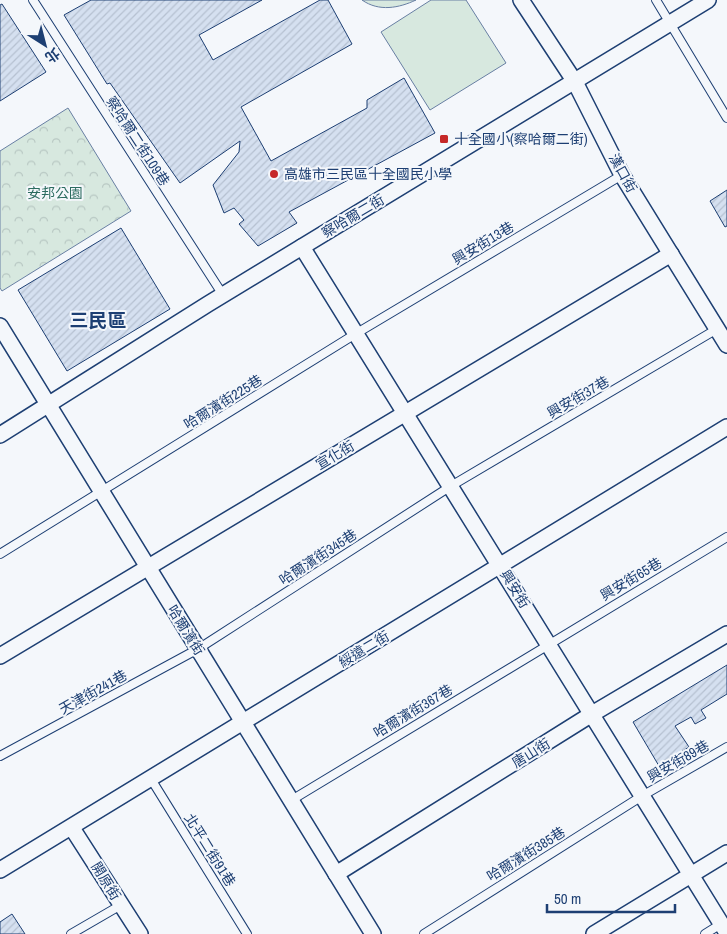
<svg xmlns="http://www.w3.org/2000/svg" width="727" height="934" viewBox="0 0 727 934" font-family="'Archivo Narrow','Noto Sans TC',sans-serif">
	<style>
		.forest { fill: url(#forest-crowns); stroke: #687fa3 }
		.pitch { fill: #d7e8df; stroke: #687fa3 }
		.building { fill: url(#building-hatch); stroke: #1d3f73 }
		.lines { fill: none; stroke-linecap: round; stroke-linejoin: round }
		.service-casing { stroke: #1d3f73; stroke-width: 10 }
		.minor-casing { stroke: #1d3f73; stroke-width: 18 }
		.service { stroke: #f4f7fb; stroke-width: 8 }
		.minor { stroke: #f4f7fb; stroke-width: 15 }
		.poi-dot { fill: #c62828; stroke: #f4f7fb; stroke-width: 2 }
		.labels { text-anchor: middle; stroke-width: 4; stroke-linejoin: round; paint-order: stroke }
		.poi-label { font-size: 14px; fill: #1d3f73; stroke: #f4f7fb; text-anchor: start }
		.street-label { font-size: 14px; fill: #1d3f73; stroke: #f4f7fb }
		.park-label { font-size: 14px; fill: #2c6c60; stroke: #f4f7fb }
		.district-label { font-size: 19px; font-weight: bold; fill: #1d3f73; stroke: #f4f7fb }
	</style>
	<defs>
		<pattern id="forest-crowns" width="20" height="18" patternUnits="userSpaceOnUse" patternTransform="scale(1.25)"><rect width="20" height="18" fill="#d7e8df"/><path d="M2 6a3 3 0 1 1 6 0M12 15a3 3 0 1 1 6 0" fill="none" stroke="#b8c8c3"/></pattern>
		<pattern id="building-hatch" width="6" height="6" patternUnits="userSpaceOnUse" patternTransform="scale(1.25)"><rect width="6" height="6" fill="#d5e0f0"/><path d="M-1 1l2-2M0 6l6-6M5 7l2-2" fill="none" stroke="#b6c1d1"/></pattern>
	</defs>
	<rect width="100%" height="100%" fill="#f4f7fb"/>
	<path class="forest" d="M68,108L131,211L2,291L0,288V151Z"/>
	<g class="pitch">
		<path d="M362,0H416C399,8 379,12 362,0Z"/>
		<path d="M431,0H466L506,63L430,110L381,32Z"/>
	</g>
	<g class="building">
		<path d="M91,0H262L199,35L213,60L320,0H328L352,44L241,107L271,161L367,108V100L404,78L435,133L289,212L297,223L258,246L239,224L244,220L234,208L224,213L213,185L239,152L240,141L180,183L110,83L107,84L64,15Z"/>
		<path d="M2,4L46,72L0,101V5Z"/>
		<path d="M727,190V226L725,227L710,201Z"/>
		<path d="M121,228L170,309L67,371L18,290Z"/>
		<path d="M727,665V694L701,710L706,718L695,724L691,717L675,726L689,747L659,766L633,722Z"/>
		<path d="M12,914L25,934H0V922Z"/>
	</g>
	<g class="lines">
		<defs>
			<g id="service">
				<path d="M33,0L223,295"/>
				<path d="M656,0L727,118"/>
				<path d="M0,554L357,333L622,175"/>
				<path d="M0,756L198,649L451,486L717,329"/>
				<path d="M151,779L247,934"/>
				<path d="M290,801L727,537"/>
				<path d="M71,934L121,905"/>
				<path d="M424,934L642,796L727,747"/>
				<path d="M705,934L721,924"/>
			</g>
			<g id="minor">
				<path d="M521,0L575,82L622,175L727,345"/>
				<path d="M302,247L727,933"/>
				<path d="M0,326L373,934"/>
				<path d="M0,435L208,304L708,0"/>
				<path d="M0,656L671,254"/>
				<path d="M72,828L140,934"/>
				<path d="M0,870L727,427"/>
				<path d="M336,874L592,714L727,634"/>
				<path d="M594,934L727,853"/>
			</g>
		</defs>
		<use href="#service" class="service-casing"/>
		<use href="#minor" class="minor-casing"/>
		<use href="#service" class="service"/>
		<use href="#minor" class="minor"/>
	</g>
	<g class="poi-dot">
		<rect x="439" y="134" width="10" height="10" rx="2.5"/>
		<circle cx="274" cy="174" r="5"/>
	</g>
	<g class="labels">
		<g class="poi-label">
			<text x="454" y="144">十全國小(察哈爾二街)</text>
			<text x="284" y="179">高雄市三民區十全國民小學</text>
		</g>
		<g class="street-label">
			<text transform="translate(138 141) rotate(57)" y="5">察哈爾二街109巷</text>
			<text transform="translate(623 173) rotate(61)" y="5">漢口街</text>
			<text transform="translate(353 216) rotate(-31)" y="5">察哈爾二街</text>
			<text transform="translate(483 243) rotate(-31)" y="5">興安街13巷</text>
			<text transform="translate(578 397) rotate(-30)" y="5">興安街37巷</text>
			<text transform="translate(223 402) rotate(-32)" y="5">哈爾濱街225巷</text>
			<text transform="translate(335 455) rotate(-31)" y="5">宣化街</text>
			<text transform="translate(318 557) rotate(-33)" y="5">哈爾濱街345巷</text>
			<text transform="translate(631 579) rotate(-31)" y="5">興安街65巷</text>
			<text transform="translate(515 589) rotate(58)" y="5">興安街</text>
			<text transform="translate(186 630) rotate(58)" y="5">哈爾濱街</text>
			<text transform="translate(364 649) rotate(-31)" y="5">綏遠二街</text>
			<text transform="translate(93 692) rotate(-29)" y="5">天津街241巷</text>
			<text transform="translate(413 711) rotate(-31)" y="5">哈爾濱街367巷</text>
			<text transform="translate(531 753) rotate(-32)" y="5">唐山街</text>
			<text transform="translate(678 761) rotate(-30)" y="5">興安街89巷</text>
			<text transform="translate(210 850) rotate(58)" y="5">北平二街91巷</text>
			<text transform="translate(526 854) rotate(-32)" y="5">哈爾濱街385巷</text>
			<text transform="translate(106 881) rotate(58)" y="5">開原街</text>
		</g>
		<g class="park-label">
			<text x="55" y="198">安邦公園</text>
		</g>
		<g class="district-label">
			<text x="98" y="327">三民區</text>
		</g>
	</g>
	<g transform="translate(45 45) rotate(144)" stroke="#f4f7fb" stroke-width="4" paint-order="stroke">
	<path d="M0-4L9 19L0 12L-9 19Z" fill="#1d3f73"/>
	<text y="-8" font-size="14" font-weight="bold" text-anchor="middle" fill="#1d3f73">北</text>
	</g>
	<path d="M547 904v8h128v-8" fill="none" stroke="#1d3f73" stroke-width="2.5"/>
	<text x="554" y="904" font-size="15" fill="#1d3f73" stroke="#f4f7fb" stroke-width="4" paint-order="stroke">50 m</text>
</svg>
